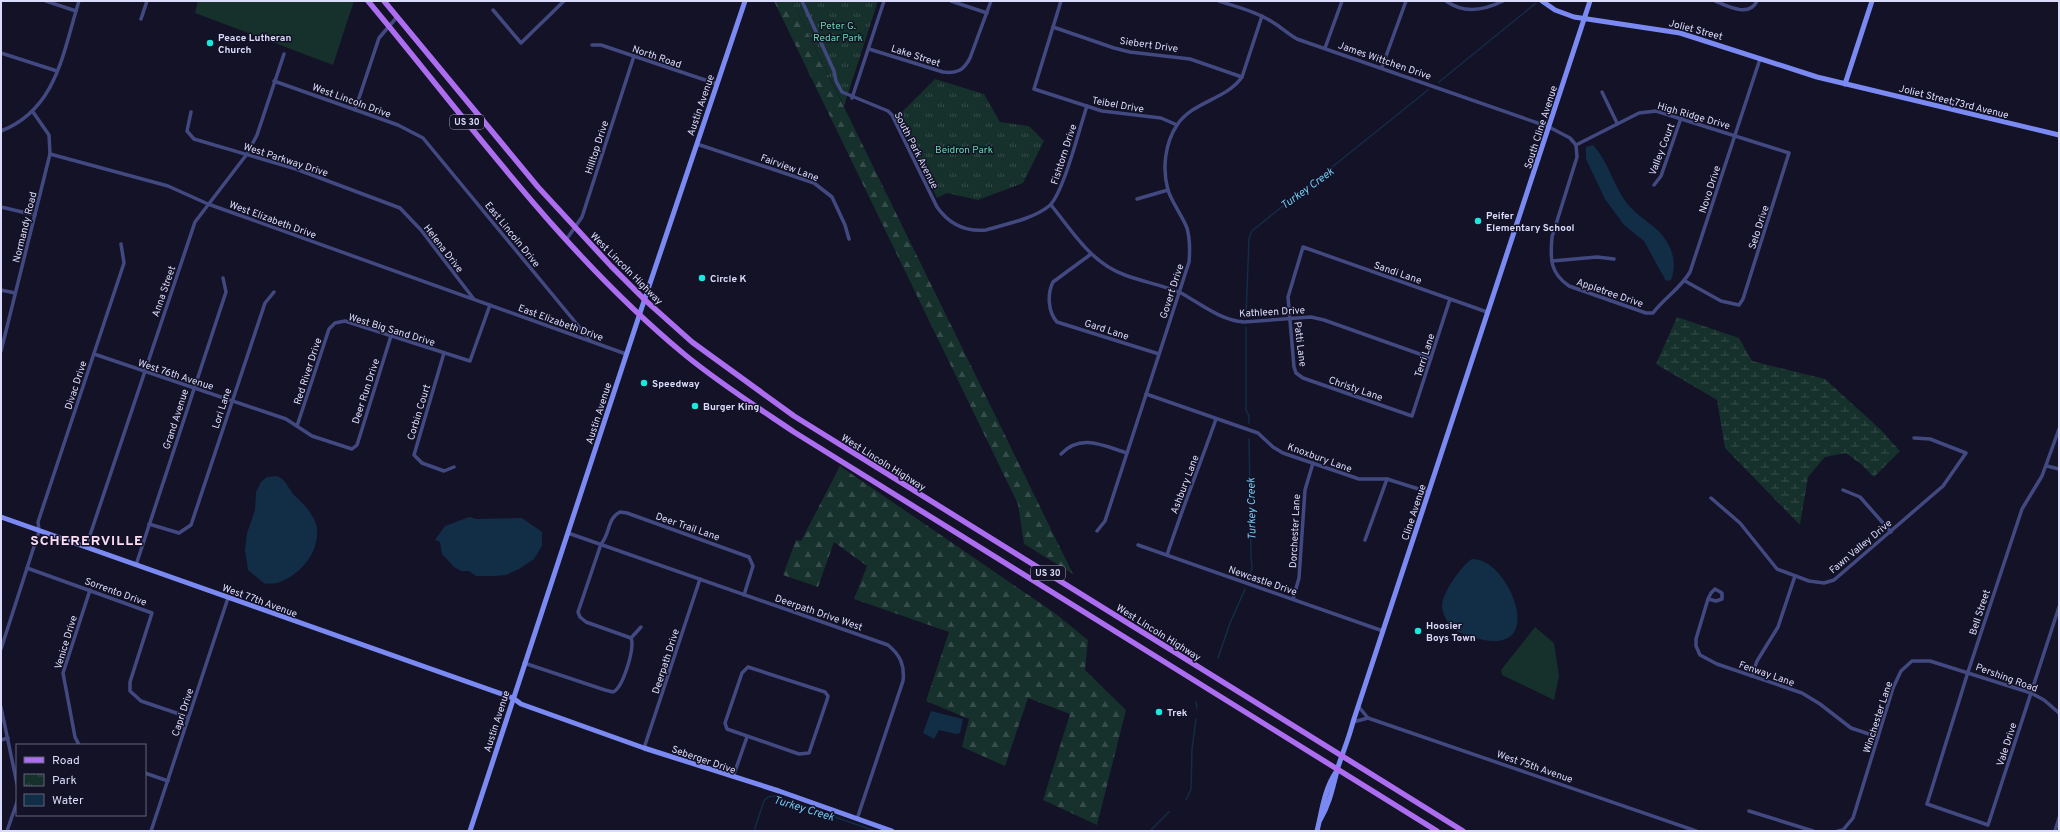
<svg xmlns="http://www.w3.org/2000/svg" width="2060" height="832" viewBox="0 0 2060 832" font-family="Overpass,sans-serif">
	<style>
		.grass { fill: #16302b }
		.forest { fill: url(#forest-firs) }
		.wetland { fill: url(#wetland-marsh) }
		.park { fill: url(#park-tufts) }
		.water { fill: #122d46 }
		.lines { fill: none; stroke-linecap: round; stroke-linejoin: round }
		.stream { stroke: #122d46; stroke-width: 1.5 }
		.street { stroke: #424981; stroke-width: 3.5 }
		.secondary { stroke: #7b8af2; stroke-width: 5 }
		.primary { stroke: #ac6df1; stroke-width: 5.5 }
		.poi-dot { fill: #1ae9df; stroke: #131227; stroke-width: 1.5 }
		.labels { text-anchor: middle; stroke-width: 3; stroke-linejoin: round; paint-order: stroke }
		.shield { fill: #131227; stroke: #9f9fbc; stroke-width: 1 }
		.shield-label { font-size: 9px; font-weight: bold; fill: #dbdcfc }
		.park-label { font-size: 10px; fill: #6dd6ac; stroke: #131227 }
		.street-label { font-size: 10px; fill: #dbdcfc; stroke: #131227 }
		.poi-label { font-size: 10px; font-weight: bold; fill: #dbdcfc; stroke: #131227; text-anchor: start }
		.water-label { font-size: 11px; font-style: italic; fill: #73caf2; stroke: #131227 }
		.district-label { font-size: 14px; font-weight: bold; letter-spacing: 1px; fill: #fcddf5; stroke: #131227 }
	</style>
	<defs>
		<pattern id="forest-firs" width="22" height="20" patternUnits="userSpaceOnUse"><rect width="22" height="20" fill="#16302b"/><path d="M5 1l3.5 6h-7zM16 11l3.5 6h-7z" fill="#374d4b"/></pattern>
		<pattern id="wetland-marsh" width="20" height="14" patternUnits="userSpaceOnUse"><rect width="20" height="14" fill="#16302b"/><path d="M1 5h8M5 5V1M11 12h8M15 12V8" fill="none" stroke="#374d4b"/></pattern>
		<pattern id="park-tufts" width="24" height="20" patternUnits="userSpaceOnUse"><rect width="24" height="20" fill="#16302b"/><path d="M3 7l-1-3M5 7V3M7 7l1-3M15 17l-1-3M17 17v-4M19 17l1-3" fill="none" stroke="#374d4b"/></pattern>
	</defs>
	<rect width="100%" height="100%" fill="#131227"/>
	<g class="grass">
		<path d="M198,1H354L333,65L195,13Z"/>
		<path d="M1535,627L1554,643L1559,676L1554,700L1502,675L1501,670Z"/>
	</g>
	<g class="forest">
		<path d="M774,1H792L1073,574L1024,544L1018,504Z"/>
		<path d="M840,466L1056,614L1088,640L1085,670L1126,710L1097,825L1043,800L1070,714L1028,698L1005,766L962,747L969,719L926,701L949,632L854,599L867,566L834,542L818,587L783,575L796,540L801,541Z"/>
	</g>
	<path class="wetland" d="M1677,317L1739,338L1752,361L1825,379L1881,430L1900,451L1874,477L1862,465L1846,453L1825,457L1808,477L1800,525L1725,448L1717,400L1656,364Z"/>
	<g class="park">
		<path d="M792,1H878L844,106Z"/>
		<path d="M935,79L984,94L1000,122L1029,126L1044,141L1023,183L978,200L947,193L937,198L898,116Z"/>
	</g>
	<g class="water">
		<path d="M1593,145C1610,163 1614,190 1631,208C1642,220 1659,227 1667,242C1674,254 1676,266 1671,280L1666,281L1644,241L1624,225L1605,199L1586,159V147Z"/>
		<path d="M277,476C287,480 288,489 295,496C304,504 316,517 317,529C319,554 299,576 277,583C273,584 269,583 265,584L248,570L245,550L247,533L255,510L256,492L261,482L267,477Z"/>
		<path d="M469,517L477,519L522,518L542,532V546L534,559L519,569L506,575L493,576H476L469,571H461L454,567L442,554L440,542L435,540L445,526Z"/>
		<path d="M1472,559C1510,556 1557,672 1461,633C1451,630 1443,617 1442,607C1441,594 1462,565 1472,559Z"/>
		<path d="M931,711L963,719L960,733L956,734L939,730L934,739L923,733Z"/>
	</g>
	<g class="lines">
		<g class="stream">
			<path d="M1439,82L1536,3"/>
			<path d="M1246,317L1249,238L1252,231L1305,188L1316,183L1321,176L1428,90"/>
			<path d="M1246,327V410L1249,416V423"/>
			<path d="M1249,578L1252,568L1251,555L1249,439"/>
			<path d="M1218,658L1230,623L1245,589"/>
			<path d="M1196,702L1197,708"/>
			<path d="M1186,800L1191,789L1192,749L1196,719"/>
			<path d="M754,831L764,801L768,797L775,796L875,831"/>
			<path d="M1150,831L1169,812"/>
		</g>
		<g class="street">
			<path d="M46,1L76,11"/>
			<path d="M802,1L834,71L836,81L842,92L888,111L892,115L937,207C949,224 965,232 986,230C1006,224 1033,219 1049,206C1063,195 1080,126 1087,106"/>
			<path d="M951,1L987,13"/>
			<path d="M1061,1L1034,89L1102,111L1161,118L1177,125"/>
			<path d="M1219,1C1237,7 1258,12 1274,23C1282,28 1288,34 1297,39L1549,127L1570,138L1576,145L1577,157L1552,237C1550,259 1550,273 1569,286L1646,313H1653C1664,298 1680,289 1690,272L1760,59"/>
			<path d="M1446,1C1464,14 1485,10 1503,1"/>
			<path d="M1715,1C1727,6 1749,18 1757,1"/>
			<path d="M493,10L521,43L564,1"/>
			<path d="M141,19L147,1"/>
			<path d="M1053,27L1114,48L1130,52L1190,59L1242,77"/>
			<path d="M592,45H601L717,84"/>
			<path d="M1325,48L1342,1"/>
			<path d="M869,49L943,72C957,74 964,70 970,58L991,1"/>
			<path d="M1,53L57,71"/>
			<path d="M1382,67L1406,1"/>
			<path d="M274,81L398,125L423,138L590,340"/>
			<path d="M1602,92L1617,123"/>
			<path d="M852,98L884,1"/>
			<path d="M355,110L379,38L397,17"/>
			<path d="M191,112L187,131L194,139L296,169L400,208L421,230L473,298"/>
			<path d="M1,131C57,109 63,52 79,1"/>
			<path d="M697,144L814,183L832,197L845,225L849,239"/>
			<path d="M1576,145L1639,113L1656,111L1789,153L1743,299L1739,305L1721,301L1685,281"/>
			<path d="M50,154L168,186L208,204L626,354"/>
			<path d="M1654,185L1661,176L1681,118"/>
			<path d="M1137,199L1168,190"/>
			<path d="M1051,205C1073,232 1091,263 1125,275C1143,282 1163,285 1181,293C1201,304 1220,320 1244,322L1311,317L1324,320L1431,358"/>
			<path d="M1,207L35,215"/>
			<path d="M566,240L582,217L634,56"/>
			<path d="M1091,254L1053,282C1047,294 1048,312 1057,322L1159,354"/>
			<path d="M1552,261L1597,257L1614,259"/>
			<path d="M1,290L15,293"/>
			<path d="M1450,299L1412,416L1303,378L1296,373L1294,367L1288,297L1303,247L1487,312"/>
			<path d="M1,351L50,154L49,135L33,112"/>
			<path d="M444,353L414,455L422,463L444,471L454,467"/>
			<path d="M94,354L286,419L312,436L352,449L357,445L391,336"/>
			<path d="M1146,394L1258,433L1273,447L1283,453L1359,479H1387L1428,492"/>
			<path d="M297,426L329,329L335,323L345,321L470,361L490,305"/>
			<path d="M2059,429L2042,476L2022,509L1968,672L1927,804L1988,825L2059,607"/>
			<path d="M1061,454C1081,433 1104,446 1127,453"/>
			<path d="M2047,466L2059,469"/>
			<path d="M1843,490L1860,497L1891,532"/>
			<path d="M1711,498L1740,523L1777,569L1809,581L1824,583L1834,580L1943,486L1966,453L1930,439L1914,438"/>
			<path d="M149,524L179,533L191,525L265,303L274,292"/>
			<path d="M1097,531L1105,521L1189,262C1190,251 1190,239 1187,228C1182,215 1172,203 1168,190C1162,169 1165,143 1177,125C1193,101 1226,100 1242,77L1262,16"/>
			<path d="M568,533L888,645C900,655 905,665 903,681L857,819"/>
			<path d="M1365,540L1387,479"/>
			<path d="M1138,545L1383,631"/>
			<path d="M86,547L195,222L247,154L257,135L284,54"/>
			<path d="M1167,555C1182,509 1200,465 1216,419"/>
			<path d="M136,565L226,292L223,278"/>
			<path d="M27,568L152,613L130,682V691L141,701L188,717"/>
			<path d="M1293,599L1299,578L1305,490L1313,463"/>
			<path d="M1708,599L1716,601L1722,599V593L1715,589L1711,593L1708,599L1696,639V646L1700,655L1717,664L1802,693L1820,704L1851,728L1878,737"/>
			<path d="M631,638L641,627"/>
			<path d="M1,649L39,531L38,522L124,263L121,244"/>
			<path d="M524,663L605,690L613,692C623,688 635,648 631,638L586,622L580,617L578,612L601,544C610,535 607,518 620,512L627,513L749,557L753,566L744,595"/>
			<path d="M748,667L825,692L828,696L827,700L809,753L799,754L727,729L725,723L742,673Z"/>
			<path d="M1752,676L1757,661L1778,627L1795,576"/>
			<path d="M1358,706L1368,718L1696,831"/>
			<path d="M1,707L17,784"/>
			<path d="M1353,722L1368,718"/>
			<path d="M1,740L8,738"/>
			<path d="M79,745L75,737L63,673L90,590"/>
			<path d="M644,748L700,579"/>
			<path d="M145,773L168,781"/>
			<path d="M733,777L747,737"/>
			<path d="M1749,811L1813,831"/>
			<path d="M7,831L17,802"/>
			<path d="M151,831L228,598"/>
			<path d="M1838,831L1843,830L1853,818L1893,688L1901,671L1912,661H1930L2031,693L2044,700L2059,713"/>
			<path d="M2055,831L2059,818"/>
		</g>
		<g class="secondary">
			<path d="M1542,1L1555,10L1574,17L1680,33L1817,77L2059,135"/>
			<path d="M1845,84L1872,1"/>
			<path d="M1,517L513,698L521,704L644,748L779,791L892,831"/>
			<path d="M1320,820C1330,803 1333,786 1338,767C1343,752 1349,738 1353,722L1590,1"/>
			<path d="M470,831L640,313L745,1"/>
			<path d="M1317,831C1322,811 1324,790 1336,772"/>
		</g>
		<g class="primary">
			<path d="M368,1C469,122 562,253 684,354C719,383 757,407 794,432L1437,831"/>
			<path d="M384,1L538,187L611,266L645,300L692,342L794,416L1463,831"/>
		</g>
	</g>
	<g class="poi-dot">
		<circle cx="210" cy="43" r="4"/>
		<circle cx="1478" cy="221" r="4"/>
		<circle cx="702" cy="278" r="4"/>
		<circle cx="644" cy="383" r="4"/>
		<circle cx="695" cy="406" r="4"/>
		<circle cx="1418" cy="631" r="4"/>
		<circle cx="1159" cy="712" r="4"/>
	</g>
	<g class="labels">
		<g class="shield">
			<rect x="450" y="115" width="34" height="14" rx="3"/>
			<rect x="1031" y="566" width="34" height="14" rx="3"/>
		</g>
		<g class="shield-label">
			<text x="467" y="125">US 30</text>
			<text x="1048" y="576">US 30</text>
		</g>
		<g class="park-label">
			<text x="838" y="29">Peter G.<tspan x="838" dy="12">Redar Park</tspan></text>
			<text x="964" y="153">Beidron Park</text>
		</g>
		<g class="street-label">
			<text transform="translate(1696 29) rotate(15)" y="4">Joliet Street</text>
			<text transform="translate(1149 44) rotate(8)" y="4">Siebert Drive</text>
			<text transform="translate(916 55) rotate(18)" y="4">Lake Street</text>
			<text transform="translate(657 56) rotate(19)" y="4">North Road</text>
			<text transform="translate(1385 60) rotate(19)" y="4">James Wittchen Drive</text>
			<text transform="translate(352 100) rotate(20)" y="4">West Lincoln Drive</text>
			<text transform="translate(1954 101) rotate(14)" y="4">Joliet Street;73rd Avenue</text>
			<text transform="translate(1118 104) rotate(10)" y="4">Teibel Drive</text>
			<text transform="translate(700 105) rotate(-71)" y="4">Austin Avenue</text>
			<text transform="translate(1694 115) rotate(16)" y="4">High Ridge Drive</text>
			<text transform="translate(1540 127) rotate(-72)" y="4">South Cline Avenue</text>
			<text transform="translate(596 147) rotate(-72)" y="4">Hilltop Drive</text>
			<text transform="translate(1661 149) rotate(-69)" y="4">Valley Court</text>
			<text transform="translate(917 150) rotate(63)" y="4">South Park Avenue</text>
			<text transform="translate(1063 154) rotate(-72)" y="4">Fishtorn Drive</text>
			<text transform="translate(286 159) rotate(18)" y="4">West Parkway Drive</text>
			<text transform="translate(790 167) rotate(20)" y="4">Fairview Lane</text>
			<text transform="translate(1709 189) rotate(-72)" y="4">Novo Drive</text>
			<text transform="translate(273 219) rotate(20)" y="4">West Elizabeth Drive</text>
			<text transform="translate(24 227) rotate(-76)" y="4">Normandy Road</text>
			<text transform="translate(1758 227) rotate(-72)" y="4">Selo Drive</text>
			<text transform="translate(513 234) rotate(51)" y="4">East Lincoln Drive</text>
			<text transform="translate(444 248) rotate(52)" y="4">Helena Drive</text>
			<text transform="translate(627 268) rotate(45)" y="4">West Lincoln Highway</text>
			<text transform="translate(1398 272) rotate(19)" y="4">Sandi Lane</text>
			<text transform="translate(163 291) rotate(-71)" y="4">Anna Street</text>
			<text transform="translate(1171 291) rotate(-72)" y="4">Govert Drive</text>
			<text transform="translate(1610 292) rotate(19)" y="4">Appletree Drive</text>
			<text transform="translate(1272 311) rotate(-3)" y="4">Kathleen Drive</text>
			<text transform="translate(561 322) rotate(20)" y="4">East Elizabeth Drive</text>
			<text transform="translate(392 329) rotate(17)" y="4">West Big Sand Drive</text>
			<text transform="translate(1107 329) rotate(18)" y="4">Gard Lane</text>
			<text transform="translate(1301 344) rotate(83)" y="4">Patti Lane</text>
			<text transform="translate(1424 355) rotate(-72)" y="4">Terri Lane</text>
			<text transform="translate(307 371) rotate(-72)" y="4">Red River Drive</text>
			<text transform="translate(176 374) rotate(18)" y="4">West 76th Avenue</text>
			<text transform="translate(75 385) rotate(-72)" y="4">Divac Drive</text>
			<text transform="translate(1356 388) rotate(19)" y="4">Christy Lane</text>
			<text transform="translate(365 391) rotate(-72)" y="4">Deer Run Drive</text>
			<text transform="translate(221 408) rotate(-72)" y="4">Lori Lane</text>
			<text transform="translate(418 412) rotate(-73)" y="4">Corbin Court</text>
			<text transform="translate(598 413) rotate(-72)" y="4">Austin Avenue</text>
			<text transform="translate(175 419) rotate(-72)" y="4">Grand Avenue</text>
			<text transform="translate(1320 457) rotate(20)" y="4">Knoxbury Lane</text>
			<text transform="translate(884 462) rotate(32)" y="4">West Lincoln Highway</text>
			<text transform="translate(1184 484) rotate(-69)" y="4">Ashbury Lane</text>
			<text transform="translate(1413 512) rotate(-72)" y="4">Cline Avenue</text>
			<text transform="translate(688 526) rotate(19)" y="4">Deer Trail Lane</text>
			<text transform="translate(1294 531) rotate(-87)" y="4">Dorchester Lane</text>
			<text transform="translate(1860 546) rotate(-40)" y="4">Fawn Valley Drive</text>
			<text transform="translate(1263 580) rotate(19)" y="4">Newcastle Drive</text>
			<text transform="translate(116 591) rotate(20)" y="4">Sorrento Drive</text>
			<text transform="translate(260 600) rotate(20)" y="4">West 77th Avenue</text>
			<text transform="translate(819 612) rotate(19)" y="4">Deerpath Drive West</text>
			<text transform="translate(1979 612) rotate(-72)" y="4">Bell Street</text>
			<text transform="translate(1159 632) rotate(32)" y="4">West Lincoln Highway</text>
			<text transform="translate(65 642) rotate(-73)" y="4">Venice Drive</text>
			<text transform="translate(665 661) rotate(-72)" y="4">Deerpath Drive</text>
			<text transform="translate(1767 673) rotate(19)" y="4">Fenway Lane</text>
			<text transform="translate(2007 677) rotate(20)" y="4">Pershing Road</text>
			<text transform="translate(182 712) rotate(-72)" y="4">Capri Drive</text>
			<text transform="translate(1877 717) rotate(-72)" y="4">Winchester Lane</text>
			<text transform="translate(496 721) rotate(-72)" y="4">Austin Avenue</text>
			<text transform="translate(2006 744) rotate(-72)" y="4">Vale Drive</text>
			<text transform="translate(704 759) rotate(19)" y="4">Seberger Drive</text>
			<text transform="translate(1535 766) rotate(19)" y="4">West 75th Avenue</text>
		</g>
		<g class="poi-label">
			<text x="218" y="41">Peace Lutheran<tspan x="218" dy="12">Church</tspan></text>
			<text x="1486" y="219">Peifer<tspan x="1486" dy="12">Elementary School</tspan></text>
			<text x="710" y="282">Circle K</text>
			<text x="652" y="387">Speedway</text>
			<text x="703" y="410">Burger King</text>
			<text x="1426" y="629">Hoosier<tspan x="1426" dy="12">Boys Town</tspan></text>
			<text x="1167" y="716">Trek</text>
		</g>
		<g class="water-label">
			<text transform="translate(1307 188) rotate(-36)" y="4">Turkey Creek</text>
			<text transform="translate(1251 509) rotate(-91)" y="4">Turkey Creek</text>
			<text transform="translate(804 808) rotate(17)" y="4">Turkey Creek</text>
		</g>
		<g class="district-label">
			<text x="87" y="545">SCHERERVILLE</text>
		</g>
	</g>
	<rect width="2060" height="832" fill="none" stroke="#dbdcfc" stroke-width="4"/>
	<rect x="16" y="744" width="130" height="72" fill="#131227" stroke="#63637c"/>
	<rect x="24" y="757" width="20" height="6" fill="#ac6df1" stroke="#63637c"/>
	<text x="52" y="764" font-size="12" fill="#dbdcfc">Road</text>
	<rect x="24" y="774" width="20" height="12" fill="url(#park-tufts)" stroke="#63637c"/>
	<text x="52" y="784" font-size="12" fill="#dbdcfc">Park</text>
	<rect x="24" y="794" width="20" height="12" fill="#122d46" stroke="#63637c"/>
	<text x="52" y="804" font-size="12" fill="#dbdcfc">Water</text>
</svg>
